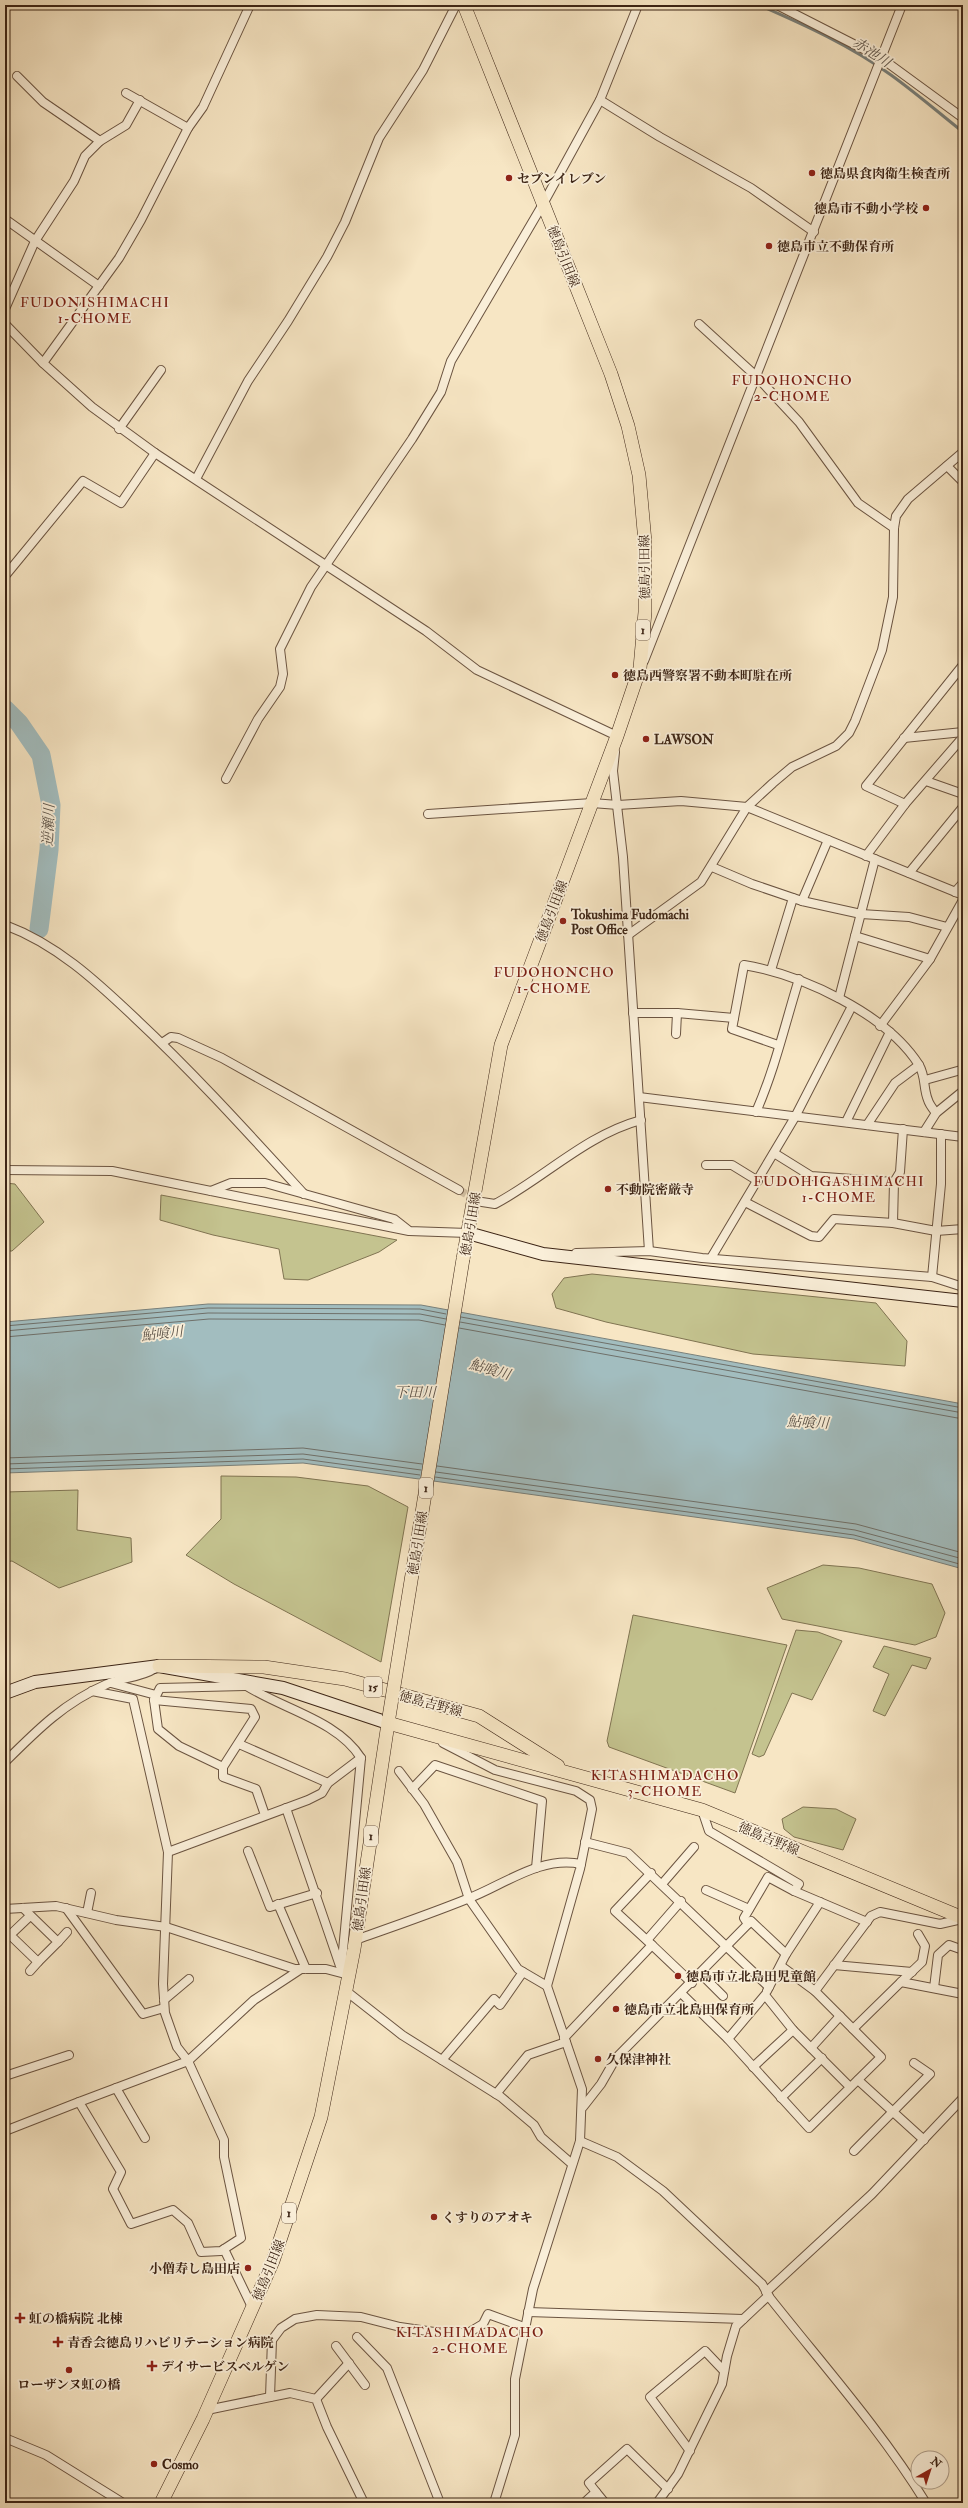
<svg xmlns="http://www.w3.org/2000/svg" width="968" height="2508" viewBox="0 0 968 2508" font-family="'IM FELL Double Pica','Noto Serif JP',serif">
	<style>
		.green { fill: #c4c38f; stroke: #807452 }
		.water { fill: #a2bdbf; stroke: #79807b }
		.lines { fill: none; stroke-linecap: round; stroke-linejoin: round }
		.shore { stroke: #6f706a; stroke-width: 1 }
		.stream { stroke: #79807b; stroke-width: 3 }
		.river { stroke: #a2bdbf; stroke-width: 19 }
		.street-tunnel { stroke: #d2bfa1; stroke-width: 8; stroke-dasharray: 8 4; stroke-linecap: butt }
		.street-casing { stroke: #6b5441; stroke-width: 10 }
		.secondary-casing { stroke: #3c2415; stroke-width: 14 }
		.primary-casing { stroke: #3c2415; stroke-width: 14 }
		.street { stroke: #faefd9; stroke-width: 8 }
		.secondary { stroke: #faefd9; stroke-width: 12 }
		.primary { stroke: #f7e6c4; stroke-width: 13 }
		.primary-bridge-casing { stroke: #3c2415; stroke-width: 14; stroke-linecap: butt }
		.primary-bridge { stroke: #f7e6c4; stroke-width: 13 }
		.poi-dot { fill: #8f2418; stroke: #faefd9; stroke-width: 1.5 }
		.labels { text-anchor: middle; stroke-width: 3.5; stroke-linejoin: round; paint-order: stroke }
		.shield { fill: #faefd9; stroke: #756150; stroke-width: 1 }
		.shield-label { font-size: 12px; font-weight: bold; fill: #3c2415 }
		.poi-label { font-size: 13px; font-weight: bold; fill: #3c2415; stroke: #faefd9; text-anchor: start }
		.street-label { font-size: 13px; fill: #3c2415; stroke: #faefd9 }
		.water-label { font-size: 14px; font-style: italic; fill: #5b5248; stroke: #faefd9 }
		.neighbourhood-label { font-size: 14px; letter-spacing: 1px; fill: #7a1f14; stroke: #faefd9 }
	</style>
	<rect width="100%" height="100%" fill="#f7e6c4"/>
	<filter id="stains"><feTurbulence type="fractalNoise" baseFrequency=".005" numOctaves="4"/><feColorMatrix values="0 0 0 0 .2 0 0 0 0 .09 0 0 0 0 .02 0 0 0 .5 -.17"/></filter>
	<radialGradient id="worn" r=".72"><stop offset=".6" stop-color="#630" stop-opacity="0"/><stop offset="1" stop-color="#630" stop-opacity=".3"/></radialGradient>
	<g class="green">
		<path d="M5,1183L15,1184L44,1222L12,1251H5Z"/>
		<path d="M161,1195L397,1240L379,1252L308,1280L284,1279L279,1249L213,1235L160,1220Z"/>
		<path d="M592,1274L876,1303L907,1341L905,1366L753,1354L606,1322L556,1308L552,1294L564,1278Z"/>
		<path d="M221,1476L296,1477L368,1486L408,1507L381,1662L234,1584L186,1555L221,1519Z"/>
		<path d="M78,1490L77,1530L131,1538L132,1562L59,1588L12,1561L5,1562V1492Z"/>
		<path d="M823,1565L859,1568L932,1584L945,1613L936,1637L915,1645L782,1619L767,1588Z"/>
		<path d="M633,1615L787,1645L735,1793L609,1747L607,1741Z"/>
		<path d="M796,1630L818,1632L842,1641L812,1700L792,1693L764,1755L759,1757L752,1754Z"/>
		<path d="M884,1646L931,1658L926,1669L912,1665L885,1716L873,1711L889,1674L873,1667Z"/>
		<path d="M803,1807L836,1809L856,1819L843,1850L794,1837L784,1829L782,1819Z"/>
	</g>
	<path class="water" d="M208,1304L421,1305L963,1404V1569L854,1539L303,1463L5,1473V1322Z"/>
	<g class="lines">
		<g class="shore">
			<path d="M461,1317L963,1408"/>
			<path d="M460,1322L963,1413"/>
			<path d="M5,1326L208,1308L420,1309L446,1314"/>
			<path d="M459,1328L963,1419"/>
			<path d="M5,1331L208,1313L420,1314L446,1319"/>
			<path d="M5,1337L209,1319L419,1320L445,1325"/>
			<path d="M5,1458L303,1448L422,1464"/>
			<path d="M5,1464L303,1454L421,1470"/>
			<path d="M437,1466L856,1524L963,1553"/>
			<path d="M5,1469L303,1459L420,1475"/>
			<path d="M436,1472L855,1530L963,1559"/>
			<path d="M435,1477L854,1535L963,1565"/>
		</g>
		<path class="stream" d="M759,5C805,25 851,46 891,75C916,93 939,113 963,132"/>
		<path class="river" d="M5,709L19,723L41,755L51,805L49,850L39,929"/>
		<path class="street-tunnel" d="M459,1190L477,1200"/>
		<defs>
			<g id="street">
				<path d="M777,5L881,58L963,118"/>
				<path d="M17,76L43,102L100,141"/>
				<path d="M126,93L188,128"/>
				<path d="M600,100L660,137L751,188L814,232"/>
				<path d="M5,219L99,286"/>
				<path d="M5,309L35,241L74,181L85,156L100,141L126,125L140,100"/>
				<path d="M5,324L43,363L92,407L155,453L426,631L477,670L617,736V740"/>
				<path d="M699,324L757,377L799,422L858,503L894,528"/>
				<path d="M43,363L119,258L141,220L188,128L203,107L250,5"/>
				<path d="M119,429L161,370"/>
				<path d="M947,466L963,482"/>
				<path d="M196,479L248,381L288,321L327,257L345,222L379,138L423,70L456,5"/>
				<path d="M5,576L83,481L121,503L155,453"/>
				<path d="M644,661L902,5"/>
				<path d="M904,738L963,732"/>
				<path d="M615,752L613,771L623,857L649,1251"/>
				<path d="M226,779L258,719L280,687L283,674L280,649L311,587L412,439L441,392L451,361L543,204L600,100L638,5"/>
				<path d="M926,781L963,794"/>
				<path d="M905,804L866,786L963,665"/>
				<path d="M428,814L592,803L618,805L681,801L747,807L963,895"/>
				<path d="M866,856L905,804L963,737"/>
				<path d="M712,867L752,884L802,901L861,914L909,917L947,927"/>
				<path d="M909,873L963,807"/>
				<path d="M955,892L963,883"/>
				<path d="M802,901L828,840"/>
				<path d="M5,925C56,944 95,980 134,1017C194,1073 249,1134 304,1194"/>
				<path d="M628,935L701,882L747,807L773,783L792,767L836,746L849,733L855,721L882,650L893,597L894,528L896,516L908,499L963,452"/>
				<path d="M855,936L930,959"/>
				<path d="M771,970L793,898"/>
				<path d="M839,998L875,859"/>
				<path d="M633,1013H677L734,1018"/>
				<path d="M880,1026L930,959L963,900"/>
				<path d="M676,1034L677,1013"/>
				<path d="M162,1043L171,1037L178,1038L222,1058L459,1190"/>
				<path d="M778,1045L732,1029L744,965C802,975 886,1013 919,1065C926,1077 923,1088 928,1100C929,1104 933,1109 936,1113"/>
				<path d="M925,1080L961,1070"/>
				<path d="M639,1097L963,1137"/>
				<path d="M756,1112C775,1069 785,1024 799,979"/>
				<path d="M846,1122L890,1032"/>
				<path d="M867,1125L895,1083L919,1065"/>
				<path d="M924,1132L936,1113L963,1091"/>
				<path d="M774,1153L811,1176L894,1182"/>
				<path d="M706,1165H732L758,1181"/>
				<path d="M5,1170L112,1171L409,1231L468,1233"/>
				<path d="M211,1191L231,1183H265L394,1219L408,1230"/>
				<path d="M482,1202L495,1204C544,1178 586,1135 641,1120"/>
				<path d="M745,1202L811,1236L819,1237L834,1219L893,1223L936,1231L963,1229"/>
				<path d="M893,1223L894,1182L900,1172L903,1129"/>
				<path d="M576,1253L649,1251L702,1258L932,1277L963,1287"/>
				<path d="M711,1258L795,1117L852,1006"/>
				<path d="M932,1277L941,1184V1134"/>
				<path d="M239,1681C276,1708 336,1718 361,1758L341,1972"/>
				<path d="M111,1683L156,1695"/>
				<path d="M245,1686L160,1688L154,1700L251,1709L255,1717L223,1767V1777L256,1789L265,1815"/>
				<path d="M92,1691L133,1699L168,1852L163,1984L165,2013L177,2047L188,2061L79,2102L121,2172L113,2189L131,2224L173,2210L188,2223L201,2252L221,2251L241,2238L224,2157V2140L188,2061L254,2000L301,1969"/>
				<path d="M154,1700L158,1729L179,1746L223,1767"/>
				<path d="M443,1743L495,1770L576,1791L590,1800L592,1809L580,1869L547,1986L582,2089L580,2141L533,2289L515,2379V2435L494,2503"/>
				<path d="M239,1744L328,1783"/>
				<path d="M5,1762C37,1730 65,1702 107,1684C122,1677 140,1678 154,1669"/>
				<path d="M399,1771L424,1804L457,1862L469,1899L518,1969L547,1986"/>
				<path d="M412,1789L435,1765L542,1801L536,1868"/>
				<path d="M286,1808L340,1966"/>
				<path d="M702,1810L709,1831L799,1884L794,1891L867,1922"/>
				<path d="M585,1842L628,1853L769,1987"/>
				<path d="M248,1851L270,1907L317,1893"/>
				<path d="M168,1852L308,1800L322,1793L328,1783L361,1758"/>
				<path d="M662,1884L694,1847"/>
				<path d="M706,1890L749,1909"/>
				<path d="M278,1904L306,1969"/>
				<path d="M23,1908L58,1942L38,1962L10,1935L30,1916"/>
				<path d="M66,1908L143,2014L164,2008"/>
				<path d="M5,1909L56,1906L116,1920L166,1927L295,1969H326L345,1974"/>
				<path d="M87,1913L91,1893"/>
				<path d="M748,1924L744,1918L768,1877L794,1891"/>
				<path d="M918,1934L925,1946L922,1962L901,1982L963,1994"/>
				<path d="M355,1940C392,1927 430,1914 467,1899C502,1886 541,1855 581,1864"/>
				<path d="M647,1940L681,1901"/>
				<path d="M58,1942L67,1932"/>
				<path d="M652,1945L692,1983"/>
				<path d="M834,1965L912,1972"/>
				<path d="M781,1966L815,1991"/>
				<path d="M30,1971L38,1962"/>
				<path d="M701,1974L723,1996"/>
				<path d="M934,1988L938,1955L949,1945L963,1950"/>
				<path d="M346,1991L402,2035L501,2097L534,2125L541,2137L572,2164"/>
				<path d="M767,1991L786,1954L820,1902"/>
				<path d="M682,1994L728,2039"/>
				<path d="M164,2000L189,1979"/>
				<path d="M853,2029L901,1982"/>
				<path d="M564,2038L652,1945L615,1911L651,1873"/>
				<path d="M811,2048L840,2016"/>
				<path d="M442,2060L494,1999L500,2005L523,1972"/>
				<path d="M753,2067L793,2030"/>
				<path d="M5,2076L69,2055"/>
				<path d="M858,2080L924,2140"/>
				<path d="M850,2087L793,2030L765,1995L728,2039L809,2128L881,2057L815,1991L871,1916L880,1912L940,1924L962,1919"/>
				<path d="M116,2088L145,2138"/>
				<path d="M496,2094L528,2055L566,2042"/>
				<path d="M781,2098L822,2058"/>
				<path d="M583,2107L601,2084L616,2058L751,1921L786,1954"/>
				<path d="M5,2131L79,2102"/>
				<path d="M580,2141L617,2157L663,2191L762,2284L770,2298C823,2365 881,2430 926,2503"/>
				<path d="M854,2151L930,2074L914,2063"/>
				<path d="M224,2249L252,2307"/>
				<path d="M766,2292L872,2194L963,2098"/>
				<path d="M528,2312L743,2319"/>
				<path d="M357,2337L387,2368L440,2503"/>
				<path d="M336,2346L365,2385"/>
				<path d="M270,2397L272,2340L281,2328L295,2319L317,2315L361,2317L400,2327L434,2332L468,2333L483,2324L488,2314L524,2327"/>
				<path d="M316,2399L349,2363"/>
				<path d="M207,2410L290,2393L316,2399L327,2427L364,2503"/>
				<path d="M5,2438L46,2455L123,2503"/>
				<path d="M690,2451L650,2397L705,2351L724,2371"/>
				<path d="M596,2492L589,2483L627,2449L668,2489"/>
				<path d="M584,2503L596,2492L605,2503"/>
				<path d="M657,2503L678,2474L722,2384L727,2356L736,2326L768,2296"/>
			</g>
			<g id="secondary">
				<path d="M468,1233L543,1254L963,1301"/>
				<path d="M5,1693L35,1682L159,1666L283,1688L388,1723"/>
			</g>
			<g id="primary">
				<path d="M463,1259L501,1045L617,736L640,668L645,612V542L639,475L628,426L611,374L464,5"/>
				<path d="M159,1666L264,1667L345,1679L479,1716L558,1766"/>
				<path d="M388,1723L702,1810L963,1918"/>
				<path d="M161,2503L203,2419L273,2261L321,2117L354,1949L389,1717"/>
			</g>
		</defs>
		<use href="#street" class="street-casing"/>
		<use href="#secondary" class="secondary-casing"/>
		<use href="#primary" class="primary-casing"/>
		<use href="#street" class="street"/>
		<use href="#secondary" class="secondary"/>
		<use href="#primary" class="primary"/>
		<defs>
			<path id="primary-bridge" d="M389,1717L463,1259"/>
		</defs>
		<use href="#primary-bridge" class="primary-bridge-casing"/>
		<use href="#primary-bridge" class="primary-bridge"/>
	</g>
	<g class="poi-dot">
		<circle cx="812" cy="173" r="4"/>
		<circle cx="509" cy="178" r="4"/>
		<circle cx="926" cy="208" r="4"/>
		<circle cx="769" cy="246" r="4"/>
		<circle cx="615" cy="675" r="4"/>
		<circle cx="646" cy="739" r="4"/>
		<circle cx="563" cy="921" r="4"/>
		<circle cx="608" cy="1189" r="4"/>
		<circle cx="678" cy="1976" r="4"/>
		<circle cx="616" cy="2009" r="4"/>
		<circle cx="598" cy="2059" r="4"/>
		<circle cx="434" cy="2217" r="4"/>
		<circle cx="248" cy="2268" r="4"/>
		<path d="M18 2312h4v4h4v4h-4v4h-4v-4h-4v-4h4z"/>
		<path d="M56 2336h4v4h4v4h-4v4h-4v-4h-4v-4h4z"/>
		<path d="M150 2360h4v4h4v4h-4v4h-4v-4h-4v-4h4z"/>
		<circle cx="69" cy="2370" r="4"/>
		<circle cx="154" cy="2464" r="4"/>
	</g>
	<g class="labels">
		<g class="shield">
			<rect x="636" y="620" width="14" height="20" rx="3"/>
			<rect x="419" y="1478" width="14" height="20" rx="3"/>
			<rect x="364" y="1677" width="18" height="20" rx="3"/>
			<rect x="364" y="1826" width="14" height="20" rx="3"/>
			<rect x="282" y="2203" width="14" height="20" rx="3"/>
		</g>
		<g class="shield-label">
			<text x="643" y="634">1</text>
			<text x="426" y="1492">1</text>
			<text x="373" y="1691">15</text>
			<text x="371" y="1840">1</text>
			<text x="289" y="2217">1</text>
		</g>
		<g class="poi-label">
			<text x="820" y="178">徳島県食肉衛生検査所</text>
			<text x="517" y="183">セブンイレブン</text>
			<text x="918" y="213" text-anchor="end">徳島市不動小学校</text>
			<text x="777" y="251">徳島市立不動保育所</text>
			<text x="623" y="680">徳島西警察署不動本町駐在所</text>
			<text x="654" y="744">LAWSON</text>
			<text x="571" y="919">Tokushima Fudomachi<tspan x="571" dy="15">Post Office</tspan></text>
			<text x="616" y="1194">不動院密厳寺</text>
			<text x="686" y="1981">徳島市立北島田児童館</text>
			<text x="624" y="2014">徳島市立北島田保育所</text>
			<text x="606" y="2064">久保津神社</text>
			<text x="442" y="2222">くすりのアオキ</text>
			<text x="240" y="2273" text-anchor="end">小僧寿し島田店</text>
			<text x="29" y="2323">虹の橋病院 北棟</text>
			<text x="67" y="2347">青香会徳島リハビリテーション病院</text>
			<text x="161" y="2371">デイサービスベルゲン</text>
			<text x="69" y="2389" text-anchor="middle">ローザンヌ虹の橋</text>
			<text x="162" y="2469">Cosmo</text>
		</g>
		<g class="street-label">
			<text transform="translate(564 256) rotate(68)" y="5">徳島引田線</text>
			<text transform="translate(644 567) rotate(-91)" y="5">徳島引田線</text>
			<text transform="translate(551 911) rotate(-69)" y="5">徳島引田線</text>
			<text transform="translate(470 1224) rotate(-80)" y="5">徳島引田線</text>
			<text transform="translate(417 1543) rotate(-81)" y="5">徳島引田線</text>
			<text transform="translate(431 1703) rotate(15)" y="5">徳島吉野線</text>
			<text transform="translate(769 1838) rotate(23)" y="5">徳島吉野線</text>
			<text transform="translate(361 1899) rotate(-82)" y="5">徳島引田線</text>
			<text transform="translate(268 2270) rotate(-68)" y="5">徳島引田線</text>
		</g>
		<g class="water-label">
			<text transform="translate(872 52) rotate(33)" y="5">赤池川</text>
			<text transform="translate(48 825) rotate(-87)" y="5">逆瀬川</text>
			<text transform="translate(162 1333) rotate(-6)" y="5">鮎喰川</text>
			<text transform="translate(490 1369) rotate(16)" y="5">鮎喰川</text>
			<text x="415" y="1397">下田川</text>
			<text transform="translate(808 1422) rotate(3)" y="5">鮎喰川</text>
		</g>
		<g class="neighbourhood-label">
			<text x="95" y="307">FUDONISHIMACHI<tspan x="95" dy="16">1-CHOME</tspan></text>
			<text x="792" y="385">FUDOHONCHO<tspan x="792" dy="16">2-CHOME</tspan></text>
			<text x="554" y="977">FUDOHONCHO<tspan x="554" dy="16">1-CHOME</tspan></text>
			<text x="839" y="1186">FUDOHIGASHIMACHI<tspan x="839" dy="16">1-CHOME</tspan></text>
			<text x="665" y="1780">KITASHIMADACHO<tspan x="665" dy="16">3-CHOME</tspan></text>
			<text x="470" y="2337">KITASHIMADACHO<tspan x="470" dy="16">2-CHOME</tspan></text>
		</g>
	</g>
	<rect width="968" height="2508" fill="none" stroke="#f7e6c4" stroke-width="20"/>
	<rect x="6" y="6" width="956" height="2496" fill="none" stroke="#3c2415" stroke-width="2"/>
	<rect x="10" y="10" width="948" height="2488" fill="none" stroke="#3c2415"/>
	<g transform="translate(930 2470) rotate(39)"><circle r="19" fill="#faefd9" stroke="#ae9e8b"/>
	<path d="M0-3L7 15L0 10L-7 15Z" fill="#8f2418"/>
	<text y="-6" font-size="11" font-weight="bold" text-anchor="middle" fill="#3c2415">N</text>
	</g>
	<rect width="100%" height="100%" filter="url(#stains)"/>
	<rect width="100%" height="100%" fill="url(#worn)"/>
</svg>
